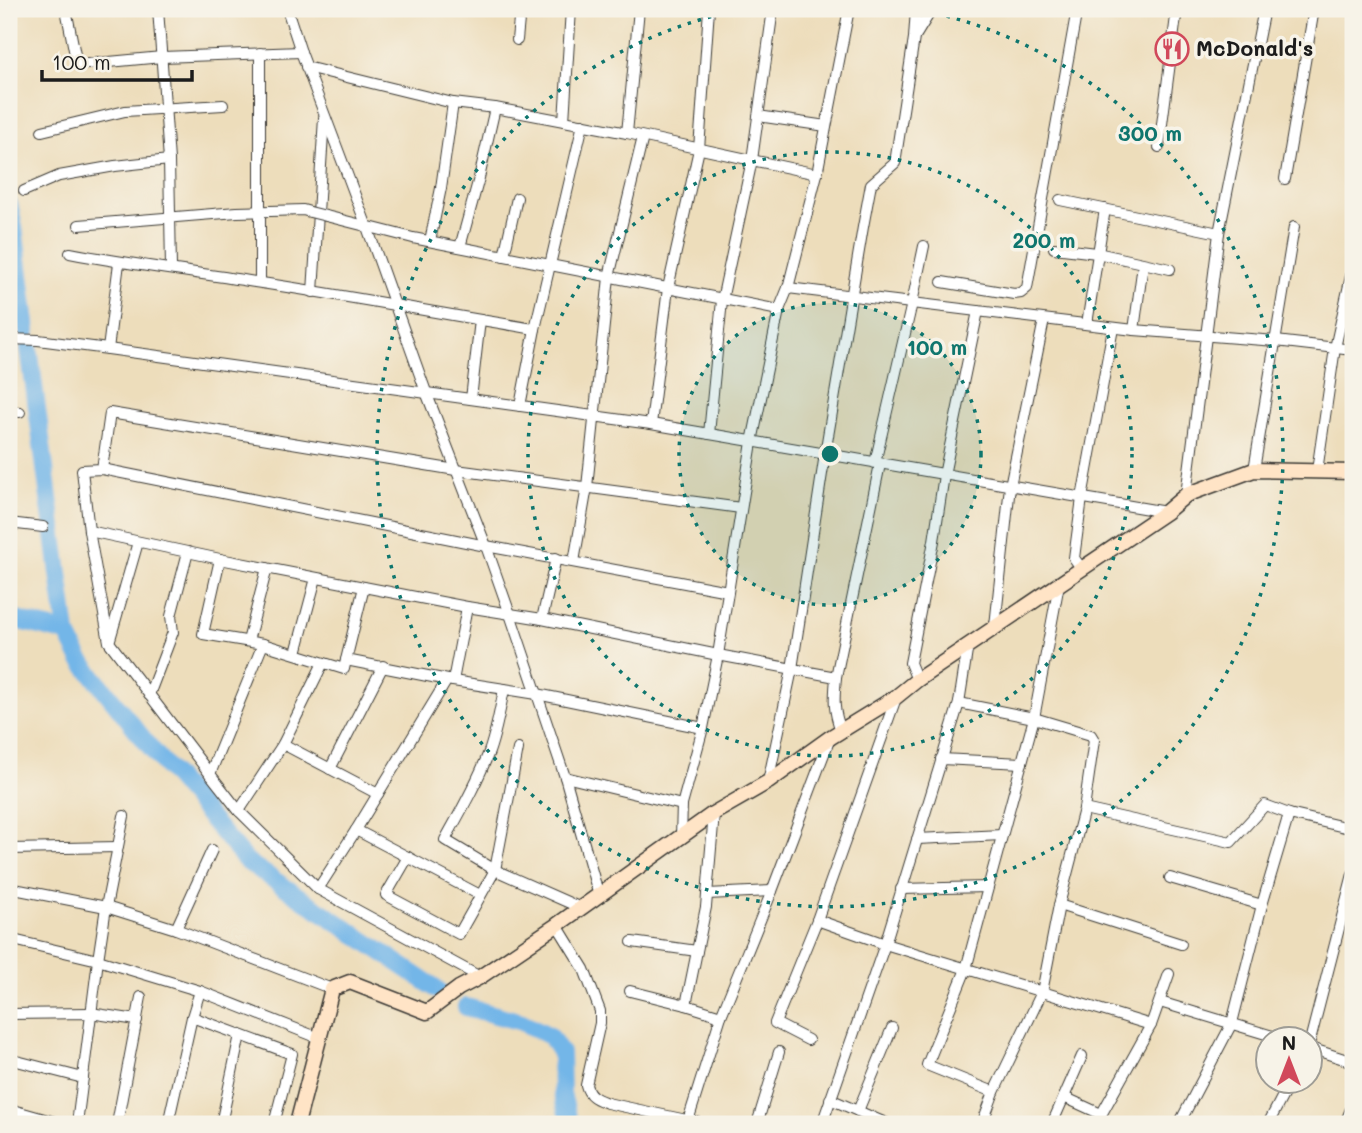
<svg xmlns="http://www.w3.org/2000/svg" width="1362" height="1133" viewBox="0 0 1362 1133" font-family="Mali,sans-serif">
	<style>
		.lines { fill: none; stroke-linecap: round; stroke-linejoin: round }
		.river { stroke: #73b6e8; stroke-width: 18 }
		.minor-casing { stroke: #3b3934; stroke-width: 12 }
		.secondary-casing { stroke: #3b3934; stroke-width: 17 }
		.minor { stroke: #fff; stroke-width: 10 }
		.secondary { stroke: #ffe4c6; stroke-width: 14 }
		.minor-bridge-casing { stroke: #3b3934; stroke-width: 12; stroke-linecap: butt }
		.minor-bridge { stroke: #fff; stroke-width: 10 }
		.ring { fill: none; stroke: #0f766e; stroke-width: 3.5; stroke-dasharray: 3.5 7 }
		.labels { text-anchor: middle; stroke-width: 7; stroke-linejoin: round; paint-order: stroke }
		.poi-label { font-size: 21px; font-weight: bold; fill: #1c1c1c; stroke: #f7f3e8; text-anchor: start }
		.centre { fill: #0f766e; stroke: #f7f3e8; stroke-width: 3.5 }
		.ring-label { font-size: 21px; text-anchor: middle; font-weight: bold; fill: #0f766e; stroke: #f7f3e8; stroke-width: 7; stroke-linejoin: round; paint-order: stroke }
	</style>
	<rect width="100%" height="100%" fill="#f7f3e8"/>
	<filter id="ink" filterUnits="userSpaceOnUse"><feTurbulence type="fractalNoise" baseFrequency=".0143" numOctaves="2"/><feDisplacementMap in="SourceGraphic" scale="14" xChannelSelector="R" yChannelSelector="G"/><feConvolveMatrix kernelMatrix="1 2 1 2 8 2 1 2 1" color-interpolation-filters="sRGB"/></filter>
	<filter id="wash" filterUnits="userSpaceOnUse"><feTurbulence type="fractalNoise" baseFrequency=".00686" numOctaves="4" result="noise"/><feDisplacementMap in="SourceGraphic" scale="28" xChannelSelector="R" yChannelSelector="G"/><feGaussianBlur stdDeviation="1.57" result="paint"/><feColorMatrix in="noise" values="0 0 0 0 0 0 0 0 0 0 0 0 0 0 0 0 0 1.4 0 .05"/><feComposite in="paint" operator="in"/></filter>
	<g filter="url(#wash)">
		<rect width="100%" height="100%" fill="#edddbb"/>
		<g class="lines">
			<g class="river">
				<path d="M9,204L14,227L27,331"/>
				<path d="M29,348L67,633L80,659L154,752L246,861L438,990"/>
				<path d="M9,618L67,633"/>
				<path d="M466,1007L522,1022L550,1036L561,1053L562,1094L570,1124"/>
			</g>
		</g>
	</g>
	<g filter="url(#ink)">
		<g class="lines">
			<defs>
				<g id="minor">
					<path d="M66,9L77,65L162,57L301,52"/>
					<path d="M158,9L169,160L171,268"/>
					<path d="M287,9L301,52L367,227L426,392L486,546L510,614L565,777L599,896"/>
					<path d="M916,35L932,9"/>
					<path d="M517,40L520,9"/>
					<path d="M260,53V282"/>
					<path d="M306,67L453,103L495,108L627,133L817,174"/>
					<path d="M758,116L826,126"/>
					<path d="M564,121L571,9"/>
					<path d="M42,131L125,111L223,105"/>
					<path d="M627,133L639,9"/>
					<path d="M1159,147L1177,9"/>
					<path d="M1285,179L1314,9"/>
					<path d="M24,191L59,176L115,166L169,160"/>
					<path d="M1060,200L1219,233"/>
					<path d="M326,216L413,238L779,310"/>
					<path d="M79,225L237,212L303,210L310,212"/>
					<path d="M430,241L441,188L453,103"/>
					<path d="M460,247L479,178L495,108"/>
					<path d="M1054,248L1097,253L1170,269"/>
					<path d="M70,253C132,265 194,272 255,282C349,296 442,314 535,329"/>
					<path d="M504,256L517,198"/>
					<path d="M942,282L1014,294L1021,293L1027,288L1077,9"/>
					<path d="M9,285H11"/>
					<path d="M788,288L1134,330L1276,341L1353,350"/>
					<path d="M313,292L324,118"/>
					<path d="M1087,324L1105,209"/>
					<path d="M1134,330L1143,264"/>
					<path d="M9,339L38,340L108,349L651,424L1166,512"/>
					<path d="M108,349L119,263"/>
					<path d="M471,399L480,320"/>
					<path d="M520,406L535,329L583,124"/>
					<path d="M9,411L20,412"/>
					<path d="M651,424L668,288L699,149L709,9"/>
					<path d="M709,434L722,300L752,160L773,9"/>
					<path d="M875,463L912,303L924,246"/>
					<path d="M102,469L110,413L456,470L741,508"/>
					<path d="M1254,470L1294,227"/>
					<path d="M1317,471L1335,348L1353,267"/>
					<path d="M1186,495L1219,233L1264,9"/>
					<path d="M9,523L43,527"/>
					<path d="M89,531L220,559L467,607L542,619L718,655L836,677L880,464"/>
					<path d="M220,559L203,634L263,644L344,669L346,660"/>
					<path d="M574,562L587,487L609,277L643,137"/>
					<path d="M1082,569L1074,558L1082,498L1113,328"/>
					<path d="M364,587L346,660L453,681L537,694L703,728"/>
					<path d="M542,619L556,558"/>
					<path d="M995,626L1010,486L1044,320"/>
					<path d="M110,639L138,542"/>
					<path d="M248,641L267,568"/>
					<path d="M296,653L316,578"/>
					<path d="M836,677C834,700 833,709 841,731"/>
					<path d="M447,680L356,830L480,895"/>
					<path d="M917,680L910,663L934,541L944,475L978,311"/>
					<path d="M453,681L467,607"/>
					<path d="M504,689C500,711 496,732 489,752C477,783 461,811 445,840L495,870L581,908"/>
					<path d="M149,695L173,632L171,616L188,552"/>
					<path d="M959,703L1034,718L1091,735L1094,740L1084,809L1059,905L1042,992L994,1092L982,1124"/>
					<path d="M283,744L378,794"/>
					<path d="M941,759L1022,763"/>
					<path d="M330,769L383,666"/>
					<path d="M210,774L263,644"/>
					<path d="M565,777L682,805"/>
					<path d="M768,782L792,669L825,454L863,227L871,184L895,163L914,38L916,9"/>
					<path d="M1084,809L1231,842L1265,805L1289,814"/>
					<path d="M239,811L283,744L323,663"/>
					<path d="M681,837L682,805L703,728L718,655L752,442L779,310L788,288L817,174L849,9"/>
					<path d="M917,839L1002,835"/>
					<path d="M9,849L118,847"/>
					<path d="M408,857L386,895L459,934L495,870L518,749"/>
					<path d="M1170,878L1262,905"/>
					<path d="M9,888L106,907L176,929L332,989"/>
					<path d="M318,889L356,830"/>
					<path d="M901,889L988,887"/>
					<path d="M707,894L772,891"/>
					<path d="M1059,905L1181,944"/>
					<path d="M817,920L885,944L1151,1025"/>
					<path d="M557,925L584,969L600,1011V1023L586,1085C589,1097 597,1099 607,1103L705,1124"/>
					<path d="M176,929L212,850"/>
					<path d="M9,939L98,960L200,991L319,1038"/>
					<path d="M632,942L697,951"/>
					<path d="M480,977L318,889L239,811L210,774L109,642L89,531L82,470L102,469L486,546L728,591"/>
					<path d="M630,991L686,1005L721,1016"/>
					<path d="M1160,1002L1279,1038"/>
					<path d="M686,1005L706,907L714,813"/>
					<path d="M9,1014L90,1013L137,1020"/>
					<path d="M192,1017L292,1054L274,1124"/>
					<path d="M808,1040L775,1023L817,920L896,698"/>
					<path d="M1310,1041L1353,874"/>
					<path d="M1310,1048L1353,1062"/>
					<path d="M9,1059L83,1078"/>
					<path d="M994,1092L927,1065L966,969L1034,718L1059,584"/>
					<path d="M1064,1097L1101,1114"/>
					<path d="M830,1099L888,1124"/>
					<path d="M9,1109L62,1124"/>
					<path d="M858,1111L892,1028"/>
					<path d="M77,1124L98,960L106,907L124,816"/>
					<path d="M117,1124L141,997"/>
					<path d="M168,1124L192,1017L200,991"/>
					<path d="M221,1124L240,1035"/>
					<path d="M687,1124L721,1016L772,891L830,738"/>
					<path d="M757,1124L779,1052"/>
					<path d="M822,1124L885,944L959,703L968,645"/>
					<path d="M1052,1124L1082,1056"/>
					<path d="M1096,1124L1151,1025L1169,974"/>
					<path d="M1179,1124L1232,1023L1262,905L1289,814L1353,829"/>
					<path d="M1268,1124L1291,1080"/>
					<path d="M1345,1124L1353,1104"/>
				</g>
				<path id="secondary" d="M297,1124L332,989L350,982L427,1012L459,988L480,977L557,925L714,813L768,782L831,737L896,697L917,680L1166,512L1186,495L1254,470L1353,472"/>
			</defs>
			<use href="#minor" class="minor-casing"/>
			<use href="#secondary" class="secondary-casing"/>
			<use href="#minor" class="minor"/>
			<use href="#secondary" class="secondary"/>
			<defs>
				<path id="minor-bridge" d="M310,212L326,216"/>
			</defs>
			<use href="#minor-bridge" class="minor-bridge-casing"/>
			<use href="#minor-bridge" class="minor-bridge"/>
		</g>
	</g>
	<circle cx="830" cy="454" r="151" fill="#0f766e" fill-opacity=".12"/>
	<g class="ring">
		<circle cx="830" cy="454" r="151"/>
		<circle cx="830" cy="454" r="302"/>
		<path d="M916 9A453 453 0 1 1 744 9"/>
	</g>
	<defs>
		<symbol id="restaurant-ring" viewBox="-11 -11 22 22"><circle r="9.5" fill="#f7f3e8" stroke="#d1495b" stroke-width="1.5"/><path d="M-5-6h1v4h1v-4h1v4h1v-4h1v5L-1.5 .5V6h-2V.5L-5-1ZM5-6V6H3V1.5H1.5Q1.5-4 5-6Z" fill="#d1495b"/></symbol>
	</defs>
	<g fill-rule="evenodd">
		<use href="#restaurant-ring" x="1153" y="30" width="38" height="38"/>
	</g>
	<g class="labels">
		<g class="poi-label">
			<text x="1196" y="56">McDonald's</text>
		</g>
	</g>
	<circle cx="830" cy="454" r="10" class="centre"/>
	<g class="ring-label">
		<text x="1150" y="141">300 m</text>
		<text x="1044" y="248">200 m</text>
		<text x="937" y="355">100 m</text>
	</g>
	<rect width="1362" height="1133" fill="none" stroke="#f7f3e8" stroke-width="35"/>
	<g transform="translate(1289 1060)"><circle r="33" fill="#f7f3e8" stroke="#9f9d96" stroke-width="2"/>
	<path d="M0-5L12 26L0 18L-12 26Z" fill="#d1495b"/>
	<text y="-10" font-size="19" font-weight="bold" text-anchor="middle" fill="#1c1c1c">N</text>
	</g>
	<path d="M42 70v10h150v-10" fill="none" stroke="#1c1c1c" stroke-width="3.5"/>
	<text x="52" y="70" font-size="21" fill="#1c1c1c" stroke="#f7f3e8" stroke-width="5" paint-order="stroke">100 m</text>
</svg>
